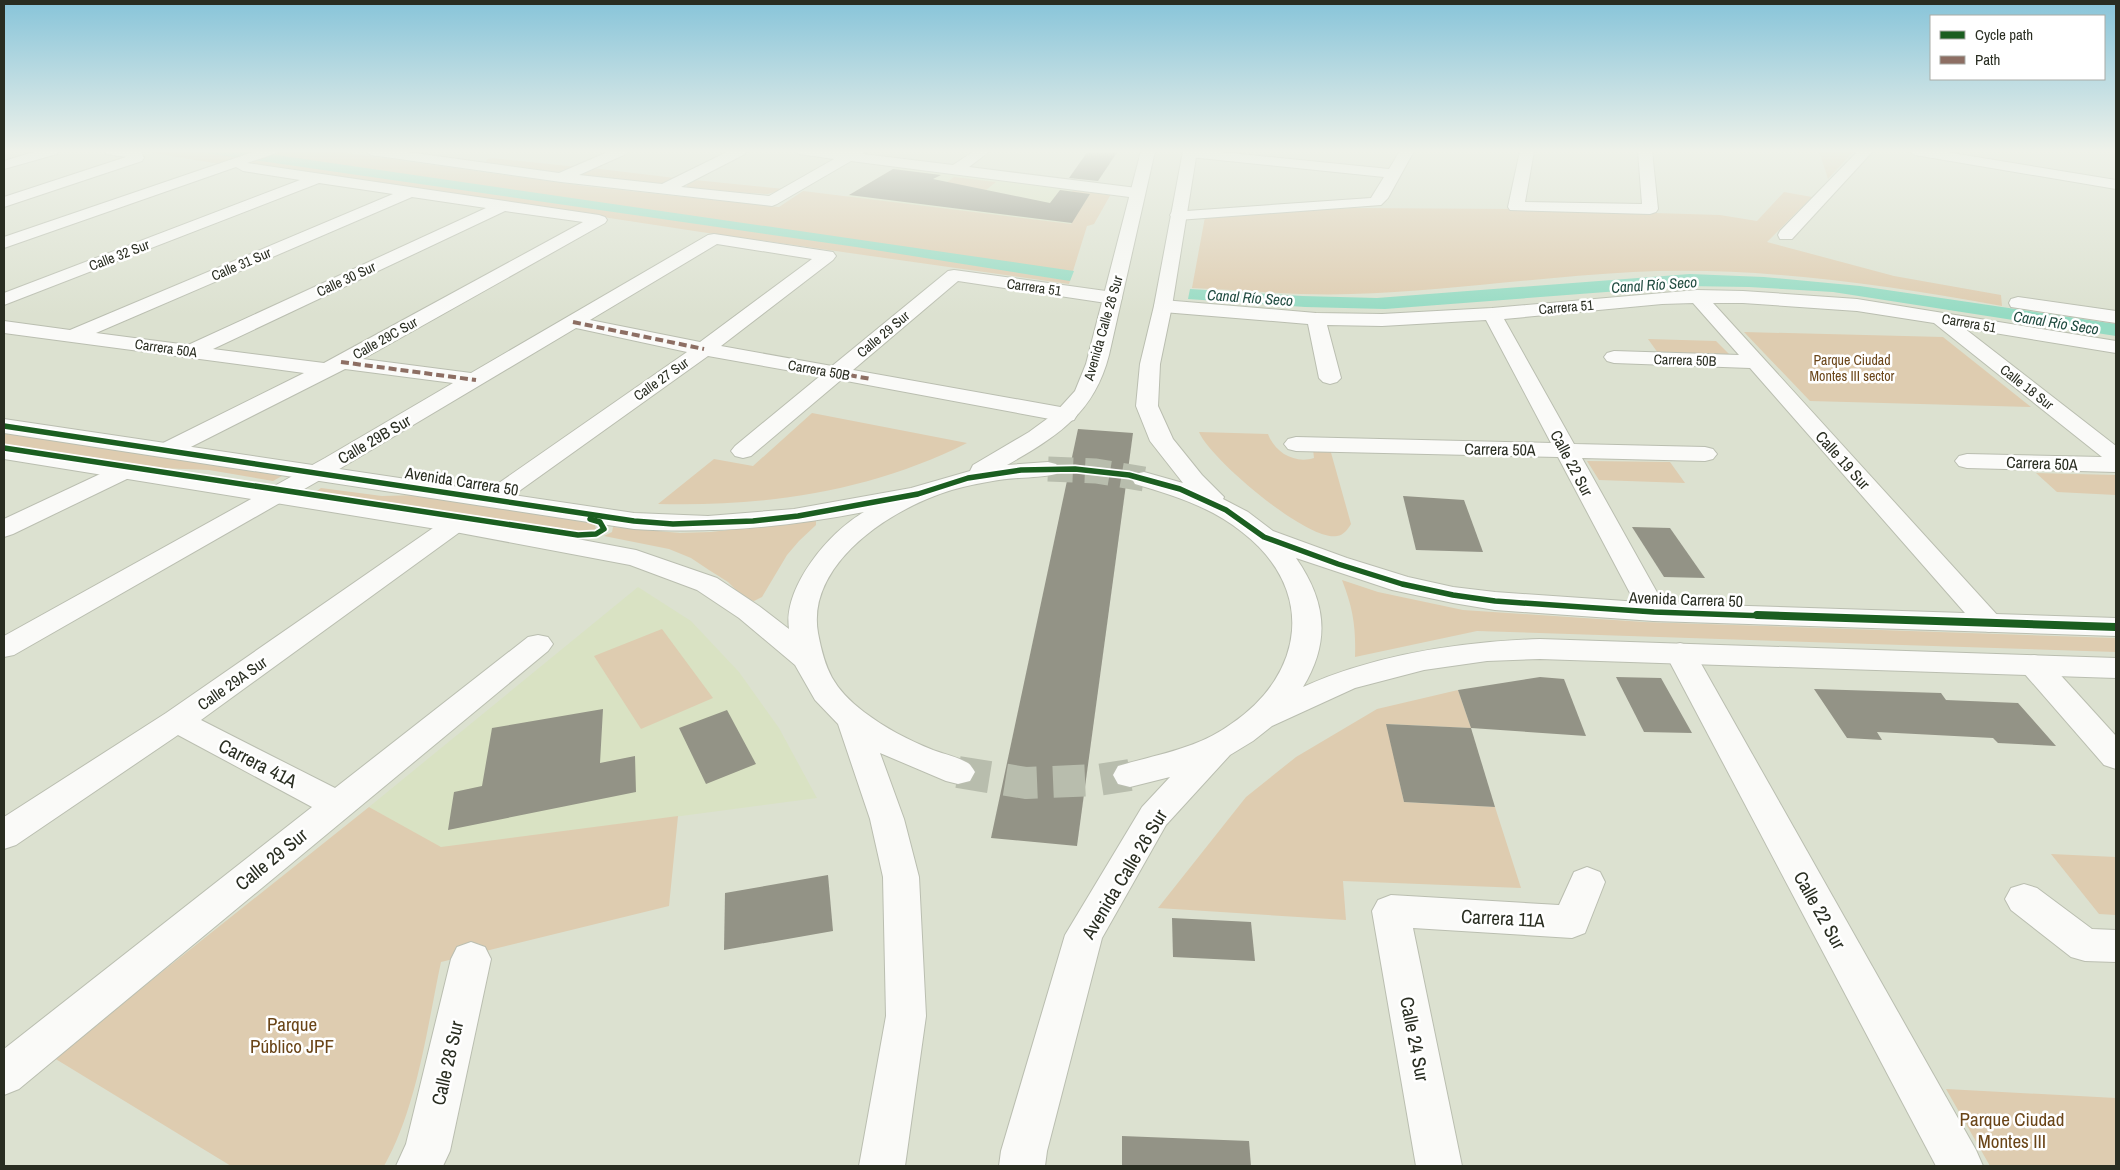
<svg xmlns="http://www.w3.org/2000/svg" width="2120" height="1170" viewBox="0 0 2120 1170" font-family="'Archivo Narrow',sans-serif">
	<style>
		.built { fill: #d9e2c3 }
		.green { fill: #deccb0 }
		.water { fill: #95dbc3 }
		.building { fill: #939386 }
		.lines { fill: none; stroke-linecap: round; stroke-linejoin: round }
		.major-tunnel-far1 { stroke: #b8bdad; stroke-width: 25; stroke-dasharray: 25 12; stroke-linecap: butt }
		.major-tunnel { stroke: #b8bdad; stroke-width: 32; stroke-dasharray: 32 16; stroke-linecap: butt }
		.minor-casing { stroke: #babeb0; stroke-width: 2 }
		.major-casing { stroke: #babeb0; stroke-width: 2 }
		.minor { fill: #fafaf8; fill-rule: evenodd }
		.major { fill: #fafaf8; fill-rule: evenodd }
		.quiet { stroke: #8d6e63; stroke-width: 4; stroke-dasharray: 8 4; stroke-linecap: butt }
		.cycleway-far1-casing { stroke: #fff; stroke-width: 9 }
		.cycleway-casing { stroke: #fff; stroke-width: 11 }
		.cycleway-far1 { stroke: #1b5e20; stroke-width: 5.5 }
		.cycleway { stroke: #1b5e20; stroke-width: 8 }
		.labels { text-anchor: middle; stroke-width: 5; stroke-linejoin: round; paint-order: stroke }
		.far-street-label { font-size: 14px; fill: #292d21; stroke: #fff }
		.far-park-label { font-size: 14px; fill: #6a4518; stroke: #fff }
		.far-water-label { font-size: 15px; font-style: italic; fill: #214c41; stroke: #fff }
		.street-label { font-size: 16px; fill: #292d21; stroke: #fff }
		.near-street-label { font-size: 19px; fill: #292d21; stroke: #fff }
		.near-park-label { font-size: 19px; fill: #6a4518; stroke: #fff }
	</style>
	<rect width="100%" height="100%" fill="#dce1d0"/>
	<g class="built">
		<path d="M898,166L1106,191L1094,224L1087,226L846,197Z"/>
		<path d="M638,587L691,621L739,672L779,728L817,798L441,848L369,807Z"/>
	</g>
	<g class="green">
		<path d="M141,151H256L220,164Z"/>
		<path d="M283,151H333L584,186L779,207L803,191L1071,224L1090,194L1072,192L1075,187L1111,194L1094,224L1087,226L1069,284L701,232L248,163Z"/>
		<path d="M1819,151H1854L1828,179Z"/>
		<path d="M492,158L578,167L553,173L487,164L486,160Z"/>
		<path d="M592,168L675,178L661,184L583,176L586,171Z"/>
		<path d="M954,177L996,182L985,191L943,185Z"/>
		<path d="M695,180L784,189L768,194L699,190L687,187V184Z"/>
		<path d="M1784,192L1812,197L1767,242L1894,276L2001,295L2002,306C1881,284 1757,266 1633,272C1539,277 1445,291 1351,294C1298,296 1245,290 1192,288L1205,217L1351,208L1520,209L1720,215L1757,221Z"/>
		<path d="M1744,332L1943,337L2031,407L1810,401Z"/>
		<path d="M1648,339L1716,341L1729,354L1658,353Z"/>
		<path d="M812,413L967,443C872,491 765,507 658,504L714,459L753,466Z"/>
		<path d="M4,431L282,476L273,481L209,470L135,467L4,446Z"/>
		<path d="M1199,432L1268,434C1275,453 1295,464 1314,458L1313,449H1330L1351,524C1348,529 1344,535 1337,536C1308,542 1210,459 1199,432Z"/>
		<path d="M1587,461L1670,462L1685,483L1599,480Z"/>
		<path d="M2036,473L2115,475L2116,477V495L2057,492Z"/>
		<path d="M321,488L382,496L418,495L590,522L595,525L596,529L589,533H579L314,493Z"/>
		<path d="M814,520L816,521V525L799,541L787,555L762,597L754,601L744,598L728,582L709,570L691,558L669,549L604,536L612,532L613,527L680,533L711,532Z"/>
		<path d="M1342,580L1378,592L1463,610L1644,622L2116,638V652L1477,631L1355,657C1356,627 1353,608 1342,580Z"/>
		<path d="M662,629L713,698L641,729L594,656Z"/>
		<path d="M1458,690L1471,728L1387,724L1404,802L1495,807L1521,888L1343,881L1346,920L1158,908L1246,797L1296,757L1377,709Z"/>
		<path d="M369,807L441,847L678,816L669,906L441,962C427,1028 417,1108 384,1166H231L54,1058Z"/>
		<path d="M2051,854L2116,857V915L2099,914Z"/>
		<path d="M1946,1089L2116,1098V1166H1990Z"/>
	</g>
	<g class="water">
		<path d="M192,151H249L1074,271L1070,281L856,247Z"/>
		<path d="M1690,274L1764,277L1860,286L2116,324V336L1833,292L1749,287L1685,286L1385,309L1305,307L1188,299L1190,289L1302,296L1377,298Z"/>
	</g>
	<g class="building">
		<path d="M1088,151H1118L1098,181L1069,178Z"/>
		<path d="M893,169L941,175L933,179L1050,203L1060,190L1090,194L1072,223L849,195Z"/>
		<path d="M1078,429L1133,433L1077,846L991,838Z"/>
		<path d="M1403,496L1464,500L1483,552L1416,550Z"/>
		<path d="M1632,527L1670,528L1705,578L1664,577Z"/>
		<path d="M1540,677L1564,679L1586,736L1471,728L1458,690Z"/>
		<path d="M1616,677L1661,678L1692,733L1644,732Z"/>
		<path d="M1814,689L1941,693L1946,700L2018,703L2056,746L1998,743L1993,738L1877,732L1882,740L1847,738Z"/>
		<path d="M603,709L600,763L635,756L636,792L448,830L454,792L482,786L492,728Z"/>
		<path d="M727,710L756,764L706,784L679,728Z"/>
		<path d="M1386,724L1471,728L1495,807L1404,802Z"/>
		<path d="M828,875L833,931L724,950L725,893Z"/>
		<path d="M1172,918L1251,922L1255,961L1173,957Z"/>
		<path d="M1122,1136L1249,1141L1251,1166H1122Z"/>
	</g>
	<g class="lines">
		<path class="major-tunnel-far1" d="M1048,469L1096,471L1144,479"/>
		<path class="major-tunnel" d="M958,772L1026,783L1098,780L1130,775"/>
		<defs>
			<g id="minor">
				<path d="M37,151H59L57,154L4,169V161Z"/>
				<path d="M104,151H141L144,158L142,161L4,207V197L126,157L106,154Z"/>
				<path d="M256,151H276L274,154L247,163L599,215L605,217L607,220L605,223L363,359L471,373L708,235L714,234L833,252L836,256L833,260L721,346L832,366L948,271L954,270L1113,292L1120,294L1122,298L1120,302L1113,304L958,281L853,370L1066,408L1074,410L1077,415L1074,420L1066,422L841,380L751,456L743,458L735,456L731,451L735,446L820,376L708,356L501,504L492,506L483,504L480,499L483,494L687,352L576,328L341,468L14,655L4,657V636L325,458L453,383L345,369L175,455L167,457L159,455L155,450L159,445L304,373L4,333V321L70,330L393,194L319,183L4,305V293L300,180L243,171L236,167L4,248V237ZM412,197L486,208L188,345L96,333ZM505,211L583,222L324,363L213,349ZM717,244L812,259L700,342L590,320Z"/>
				<path d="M364,151H400L559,173L610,151H628L626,154L579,175L662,184L729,151H747L745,154L681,187L769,196L834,159L799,154L797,151H865L863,154L953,165L974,151H990L969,167L1137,188L1142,190L1145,193L1142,196L1137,198L851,161L777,204L772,206L561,182L371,155Z"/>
				<path d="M1184,151H1211L1389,169L1400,151H1414L1388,198L1381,205L1178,220L1172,218L1170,215L1172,212L1371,198L1384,177L1190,157L1185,156L1183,153Z"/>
				<path d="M1520,151H1534L1525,202L1642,204L1638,151H1652L1658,209L1656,212L1650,214L1510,210L1508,207Z"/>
				<path d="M1858,151H1873L1792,239H1780L1778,235L1780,231Z"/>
				<path d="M1908,151H1940L2116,180V189L1915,155Z"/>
				<path d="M1697,290L1743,291L1857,299L2116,341V353L1964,328L2116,446V472L1967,468L1959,466L1955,461L1959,456L1967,454L2102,457L1934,323L1857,311L1743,303H1713L1999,617L2003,623L1999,629L1989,632L1979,629L1750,368L1614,363L1607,361L1604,357L1607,353L1614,351L1739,355L1693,303L1662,304L1504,319L1574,444L1705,447L1713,449L1717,454L1713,459L1705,461L1582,458L1668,612L1664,618L1654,621L1644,618L1640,612L1558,457L1296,451L1288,449L1284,444L1288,439L1296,437L1551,443L1486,320L1382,326L1327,325L1341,378L1337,382L1330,384L1323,382L1319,378L1308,324L1163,312L1156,310L1154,306L1156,302L1163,300L1316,313L1382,314L1492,308Z"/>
				<path d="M2018,297L2116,311V323L2011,307L2009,303L2011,299Z"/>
				<path d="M123,465L131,467L135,472L131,477L13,534L4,537V519L115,467Z"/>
				<path d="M455,516L464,519L468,524L464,529L201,720L335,788L528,637L538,635L548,637L553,644L548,651L19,1089L4,1095V1049L312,807L178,735L16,845L4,849V817L166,713L446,519Z"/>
				<path d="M1680,643L1690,646L1695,653L1976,1150L1983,1166H1936L1665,653L1670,646Z"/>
				<path d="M2034,655L2045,658L2116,736V769L2104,765L2023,672L2019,665L2023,658Z"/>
				<path d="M1587,867L1600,872L1605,882L1585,933L1572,938L1413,928L1462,1166H1416L1372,911L1378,900L1391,895L1559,905L1574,872Z"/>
				<path d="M2024,884L2037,888L2092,929L2116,930V962L2085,961L2071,957L2011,910L2005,899L2011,888Z"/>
				<path d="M471,942L485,947L491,959L450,1151L443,1166H396L406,1144L451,959L457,947Z"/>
			</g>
			<g id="major">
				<path d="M1141,151H1155L1109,355C1094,414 1056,437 1007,465L1048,462L1056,464L1060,469L1056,474C1044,477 1032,477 1019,478C1000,479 981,483 963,487C903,501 805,559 818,633C825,670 833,688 864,712C885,728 908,740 933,750C944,754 958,757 968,763C971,765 973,769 975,772L970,781L958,784L946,781L880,753L904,819L919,877L926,1016L905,1166H859L886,1016L883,877L870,819L838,724L815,700L795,665L739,618L697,590L630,565L455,532L4,459V445L455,516L636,550L717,578L759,606L789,629C783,587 829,532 864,512C787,527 712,534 634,529L4,433V419L634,513L708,516L794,509L911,488L970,471L973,465L1029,432L1055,413L1075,391L1086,364Z"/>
				<path d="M1183,151H1197L1172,306L1160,364L1158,406L1173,439L1202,475L1224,497L1223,499L1248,512L1273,531L1347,558L1408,577L1453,587L1495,592L1654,603L2116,618V636L1654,621L1495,610L1453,603L1392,590L1296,558C1326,601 1331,641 1303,687C1377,654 1459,642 1540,639L2116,658V678L1540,659L1487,661L1424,670L1355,688L1272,726L1253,741L1230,755L1166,825L1102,938L1047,1151L1045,1166H999L1001,1151L1065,935L1142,807L1170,777L1130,787L1118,784L1113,775L1118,766C1158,754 1197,749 1231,724C1305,674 1316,589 1242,532C1211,507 1173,495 1135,484L1132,479L1135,474L1144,472L1183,483L1150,441L1136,406L1140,364L1154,306Z"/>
			</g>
		</defs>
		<use href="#minor" class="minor-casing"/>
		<use href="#major" class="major-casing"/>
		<use href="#minor" class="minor"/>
		<use href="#major" class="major"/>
		<g class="quiet">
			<path d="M573,322L704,349"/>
			<path d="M341,362L476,380"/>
			<path d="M837,373L871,379"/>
		</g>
		<defs>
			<g id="cycleway-far1">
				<path d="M4,426L634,521L673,524L753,521L798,516L918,494L968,478L1021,470L1075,469L1129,475L1180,489L1226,510L1264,537L1338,564L1402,584L1453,595L1495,601L1654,612L1796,617"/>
				<path d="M4,448L578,535L596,534L604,529L600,522L590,519"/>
			</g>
			<path id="cycleway" d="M1757,615L2116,627"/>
		</defs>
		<use href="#cycleway-far1" class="cycleway-far1-casing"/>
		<use href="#cycleway" class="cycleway-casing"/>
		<use href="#cycleway-far1" class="cycleway-far1"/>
		<use href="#cycleway" class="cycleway"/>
	</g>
	<linearGradient id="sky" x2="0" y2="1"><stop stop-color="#87c4d9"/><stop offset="0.48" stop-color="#eff2ea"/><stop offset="1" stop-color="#eff2ea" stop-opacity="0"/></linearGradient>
	<rect width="2120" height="315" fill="url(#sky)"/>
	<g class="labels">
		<g class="far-street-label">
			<text transform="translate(119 255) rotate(-21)" y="5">Calle 32 Sur</text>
			<text transform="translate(241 264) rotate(-23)" y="5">Calle 31 Sur</text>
			<text transform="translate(346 279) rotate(-25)" y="5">Calle 30 Sur</text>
			<text transform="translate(1034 287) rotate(8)" y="5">Carrera 51</text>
			<text transform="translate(1566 307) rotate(-5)" y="5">Carrera 51</text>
			<text transform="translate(1969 323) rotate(10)" y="5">Carrera 51</text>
			<text transform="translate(1103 328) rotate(-74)" y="5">Avenida Calle 26 Sur</text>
			<text transform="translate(883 334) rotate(-40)" y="5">Calle 29 Sur</text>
			<text transform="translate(385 338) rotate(-29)" y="5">Calle 29C Sur</text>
			<text transform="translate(166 348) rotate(8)" y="5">Carrera 50A</text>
			<text transform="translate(1685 360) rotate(2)" y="5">Carrera 50B</text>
			<text transform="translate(819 370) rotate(10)" y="5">Carrera 50B</text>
			<text transform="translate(661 379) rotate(-35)" y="5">Calle 27 Sur</text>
			<text transform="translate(2027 387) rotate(38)" y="5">Calle 18 Sur</text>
		</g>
		<g class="far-park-label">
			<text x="1852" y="365">Parque Ciudad<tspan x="1852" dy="16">Montes III sector</tspan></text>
		</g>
		<g class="far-water-label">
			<text transform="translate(1654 285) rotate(-4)" y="5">Canal Río Seco</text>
			<text transform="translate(1250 298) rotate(4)" y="5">Canal Río Seco</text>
			<text transform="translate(2056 323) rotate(9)" y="5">Canal Río Seco</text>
		</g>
		<g class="street-label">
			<text transform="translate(374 439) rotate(-30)" y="6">Calle 29B Sur</text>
			<text transform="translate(1500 449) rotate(1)" y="6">Carrera 50A</text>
			<text transform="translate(1843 460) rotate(48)" y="6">Calle 19 Sur</text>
			<text transform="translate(1572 463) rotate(62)" y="6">Calle 22 Sur</text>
			<text transform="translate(2042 463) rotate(2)" y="6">Carrera 50A</text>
			<text transform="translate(462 481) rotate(9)" y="6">Avenida Carrera 50</text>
			<text transform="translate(1686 599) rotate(2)" y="6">Avenida Carrera 50</text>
			<text transform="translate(232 683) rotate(-35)" y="6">Calle 29A Sur</text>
		</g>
		<g class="near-street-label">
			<text transform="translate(258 763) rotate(27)" y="7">Carrera 41A</text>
			<text transform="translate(271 859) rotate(-39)" y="7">Calle 29 Sur</text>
			<text transform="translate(1124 874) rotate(-59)" y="7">Avenida Calle 26 Sur</text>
			<text transform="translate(1820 910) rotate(61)" y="7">Calle 22 Sur</text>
			<text transform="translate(1503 918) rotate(3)" y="7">Carrera 11A</text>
			<text transform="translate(1415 1039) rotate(79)" y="7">Calle 24 Sur</text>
			<text transform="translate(447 1063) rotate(-77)" y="7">Calle 28 Sur</text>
		</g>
		<g class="near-park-label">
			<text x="292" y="1031">Parque<tspan x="292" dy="22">Público JPF</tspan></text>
			<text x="2012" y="1126">Parque Ciudad<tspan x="2012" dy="22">Montes III</tspan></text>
		</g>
	</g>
	<rect width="2120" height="1170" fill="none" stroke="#292d21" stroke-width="10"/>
	<rect x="1930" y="15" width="175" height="65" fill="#ffffff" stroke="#a9aba6"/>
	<rect x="1940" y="31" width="25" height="8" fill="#1b5e20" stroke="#a9aba6"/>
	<text x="1975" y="40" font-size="15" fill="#292d21">Cycle path</text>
	<rect x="1940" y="56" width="25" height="8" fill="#8d6e63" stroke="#a9aba6"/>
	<text x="1975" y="65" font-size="15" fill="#292d21">Path</text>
</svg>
